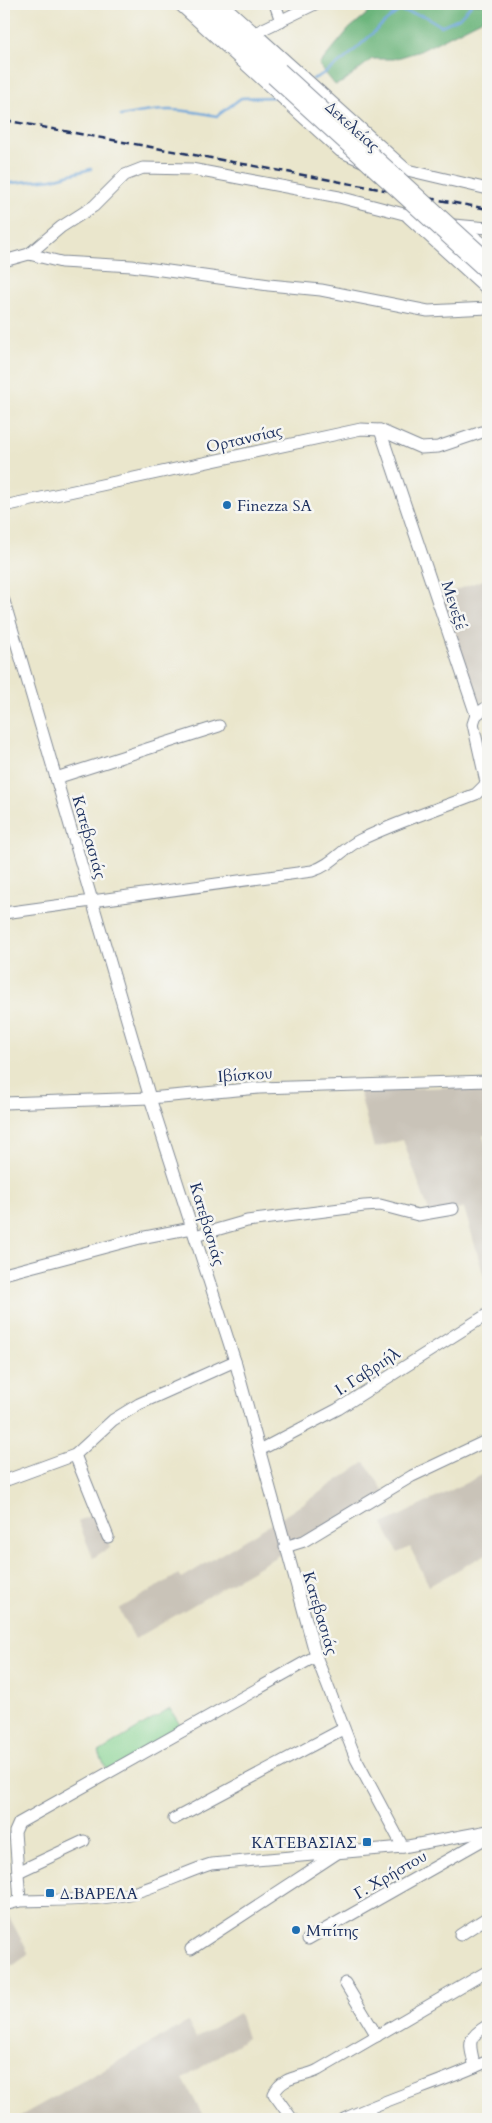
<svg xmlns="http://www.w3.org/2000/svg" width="492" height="2123" viewBox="0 0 492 2123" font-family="Cardo,serif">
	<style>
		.industrial { fill: #c9c3b8 }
		.green { fill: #85d391; stroke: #508178 }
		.forest { fill: #6cb57b; stroke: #44726c }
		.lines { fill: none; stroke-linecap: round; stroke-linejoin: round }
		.stream { stroke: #6ba4da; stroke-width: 2.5 }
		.minor-casing { stroke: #828a95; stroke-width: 13 }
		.major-casing { stroke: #828a95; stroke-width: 16 }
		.minor { stroke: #fff; stroke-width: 11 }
		.major { stroke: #fff; stroke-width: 14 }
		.rail { stroke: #1b2f5e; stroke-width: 2.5; stroke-dasharray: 8 4; stroke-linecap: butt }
		.major-bridge-casing { stroke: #828a95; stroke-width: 16; stroke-linecap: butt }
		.major-bridge { stroke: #fff; stroke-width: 14 }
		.poi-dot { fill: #1f6fb2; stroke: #f6f6f2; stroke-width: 2 }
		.labels { text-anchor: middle; stroke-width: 5; stroke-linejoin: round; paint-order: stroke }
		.street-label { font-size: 16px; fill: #1b2f5e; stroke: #f6f6f2 }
		.poi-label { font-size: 16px; fill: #1b2f5e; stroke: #f6f6f2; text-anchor: start }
	</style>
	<rect width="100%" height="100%" fill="#f6f6f2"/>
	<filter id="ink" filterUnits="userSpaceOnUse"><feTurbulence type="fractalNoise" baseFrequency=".02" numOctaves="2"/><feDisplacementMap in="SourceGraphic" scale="10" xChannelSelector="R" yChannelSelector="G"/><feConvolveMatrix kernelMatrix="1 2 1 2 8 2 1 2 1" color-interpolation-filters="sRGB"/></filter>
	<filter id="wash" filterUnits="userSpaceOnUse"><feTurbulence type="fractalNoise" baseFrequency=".0096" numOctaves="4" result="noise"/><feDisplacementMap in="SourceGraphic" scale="20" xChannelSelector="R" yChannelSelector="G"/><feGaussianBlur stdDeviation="1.12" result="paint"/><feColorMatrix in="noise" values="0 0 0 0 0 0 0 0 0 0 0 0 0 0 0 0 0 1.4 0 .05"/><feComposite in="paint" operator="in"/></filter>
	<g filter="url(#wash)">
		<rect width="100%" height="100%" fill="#eae6cc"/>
		<g class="industrial">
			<path d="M488,578V699L476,703L440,596Z"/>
			<path d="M488,1086V1134L483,1136L488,1152V1290L464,1208L431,1217L403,1140L374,1148L359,1090Z"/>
			<path d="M365,1462L385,1493L135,1639L119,1609L179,1574L182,1578L289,1513Z"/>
			<path d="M488,1472V1553L429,1586L410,1547L398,1553L383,1524Z"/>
			<path d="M96,1513L110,1547L93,1558L78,1521Z"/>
			<path d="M4,1913H7L29,1954L4,1972Z"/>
			<path d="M239,2013L247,2038L183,2079L205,2119H15L188,2022L196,2038Z"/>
		</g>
		<path class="green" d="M170,1709L182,1728L107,1772L99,1752Z"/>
		<path class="forest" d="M370,4H488V13L481,20L420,51L394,59H372L343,82L335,85L319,65L349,29L368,13Z"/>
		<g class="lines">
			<g class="stream">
				<path d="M313,79C351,61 367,34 399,11L425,16L441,26L459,18L472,4"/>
				<path d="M121,116C160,108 178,108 217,116L241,98L274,97"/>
				<path d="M4,189L11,183L52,179L91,169"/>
			</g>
		</g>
	</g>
	<g filter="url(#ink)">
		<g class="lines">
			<defs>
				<g id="minor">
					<path d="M179,4L340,151L362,161"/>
					<path d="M223,4L407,170L488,189"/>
					<path d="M275,4L281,21"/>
					<path d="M255,33L315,4"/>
					<path d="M408,217L488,290"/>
					<path d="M459,226L488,247"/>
					<path d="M29,254L61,262L132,266L269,285L321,290L428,311L488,308"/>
					<path d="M4,261L29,254L61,227L94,206L125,175L143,168L191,169L339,197L442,224L488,228"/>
					<path d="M380,430L476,715L473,724L488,791"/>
					<path d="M4,506L361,429L380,430L421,448L438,447L488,430"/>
					<path d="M4,601L150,1098L235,1361L316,1656L356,1759L403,1847"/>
					<path d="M476,715L488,706"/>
					<path d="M56,778L219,726"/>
					<path d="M4,913L312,871C332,865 342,849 360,840C397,822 438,809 476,794L485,785"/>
					<path d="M4,1103L150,1098L259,1088L488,1081"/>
					<path d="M195,1236L247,1221L364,1206L380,1205L418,1215L453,1209"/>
					<path d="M4,1274L140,1238L192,1228"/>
					<path d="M260,1450L338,1409L488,1314"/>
					<path d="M75,1455L108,1537"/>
					<path d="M4,1481L75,1455L113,1420L139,1404L235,1361"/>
					<path d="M285,1547L304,1541L412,1476L486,1441"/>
					<path d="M174,1819L343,1729"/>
					<path d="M18,1872L84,1841"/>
					<path d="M20,1901L15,1832L19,1823L316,1656"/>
					<path d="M4,1905L20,1901C51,1900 94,1901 124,1895C154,1889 182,1873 211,1864L403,1847L488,1831"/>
					<path d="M460,1935L488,1917"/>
					<path d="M308,1939L488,1837"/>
					<path d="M191,1949L336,1854"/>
					<path d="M345,1983L377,2036"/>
					<path d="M475,2067C469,2043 466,2038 488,2025"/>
					<path d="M292,2119L274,2094C282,2075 303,2078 318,2070L488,1971"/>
					<path d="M344,2119C391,2097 441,2083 488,2061"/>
				</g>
				<g id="major">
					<path d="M194,4L273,77"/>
					<path d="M208,4L280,70"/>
				</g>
			</defs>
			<use href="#minor" class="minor-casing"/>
			<use href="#major" class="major-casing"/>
			<use href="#minor" class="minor"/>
			<use href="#major" class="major"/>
			<path class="rail" d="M4,120L488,209"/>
			<defs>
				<g id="major-bridge">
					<path d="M280,70L488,260"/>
					<path d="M273,77L488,273"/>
				</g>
			</defs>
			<use href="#major-bridge" class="major-bridge-casing"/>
			<use href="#major-bridge" class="major-bridge"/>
		</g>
	</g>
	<g class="poi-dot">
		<circle cx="227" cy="505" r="5"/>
		<rect x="362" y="1837" width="10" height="10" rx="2.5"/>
		<rect x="45" y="1888" width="10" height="10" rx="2.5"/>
		<circle cx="296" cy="1930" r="5"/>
	</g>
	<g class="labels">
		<g class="street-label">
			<text transform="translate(353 126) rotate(42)" y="6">Δεκελείας</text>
			<text transform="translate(244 438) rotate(-13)" y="6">Ορτανσίας</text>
			<text transform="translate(455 605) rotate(72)" y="6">Μενεξέ</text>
			<text transform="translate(90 837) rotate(74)" y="6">Κατεβασιάς</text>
			<text transform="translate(245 1074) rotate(-4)" y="6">Ιβίσκου</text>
			<text transform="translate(208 1224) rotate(73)" y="6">Κατεβασιάς</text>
			<text transform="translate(367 1371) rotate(-33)" y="6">Ι. Γαβριήλ</text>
			<text transform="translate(321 1613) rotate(73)" y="6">Κατεβασιάς</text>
			<text transform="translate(390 1874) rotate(-30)" y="6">Γ. Χρήστου</text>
		</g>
		<g class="poi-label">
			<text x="237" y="511">Finezza SA</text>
			<text x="357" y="1848" text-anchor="end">ΚΑΤΕΒΑΣΙΑΣ</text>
			<text x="60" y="1899">Δ.ΒΑΡΕΛΑ</text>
			<text x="306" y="1936">Μπίτης</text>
		</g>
	</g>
	<rect width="492" height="2123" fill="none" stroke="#f6f6f2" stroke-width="20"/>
</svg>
